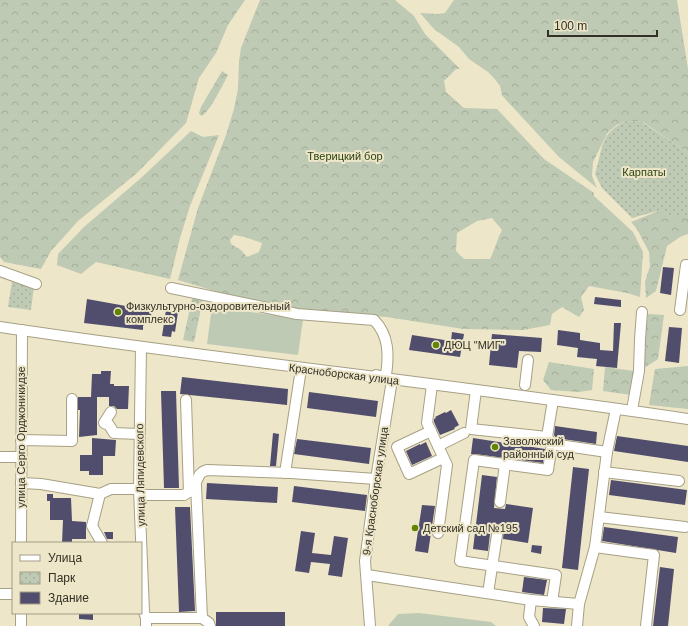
<svg xmlns="http://www.w3.org/2000/svg" width="688" height="626" viewBox="0 0 688 626" font-family="Arial,sans-serif">
	<style>
		.green { fill: #becab3 }
		.forest { fill: url(#forest-crowns); fill-rule: evenodd }
		.park { fill: url(#park-dots) }
		.building { fill: #514e6d }
		.lines { fill: none; stroke-linecap: round; stroke-linejoin: round }
		.minor-casing { stroke: #a7a084; stroke-width: 12 }
		.minor { stroke: #fff; stroke-width: 10 }
		.poi-dot { fill: #618503; stroke: #eee6c9; stroke-width: 1.5 }
		.labels { text-anchor: middle; stroke-width: 4; stroke-linejoin: round; paint-order: stroke }
		.park-label { font-size: 11px; fill: #2c420e; stroke: #eee6c9 }
		.poi-label { font-size: 11px; fill: #333025; stroke: #eee6c9; text-anchor: start }
		.street-label { font-size: 11px; fill: #333025; stroke: #eee6c9 }
	</style>
	<defs>
		<pattern id="forest-crowns" width="20" height="18" patternUnits="userSpaceOnUse"><rect width="20" height="18" fill="#becab3"/><path d="M2 6a3 3 0 1 1 6 0M12 15a3 3 0 1 1 6 0" fill="none" stroke="#a4ae9a"/></pattern>
		<pattern id="park-dots" width="8" height="8" patternUnits="userSpaceOnUse"><rect width="8" height="8" fill="#becab3"/><path d="M2 2h.1M6 6h.1" fill="none" stroke="#a4ae9a" stroke-width="1.8" stroke-linecap="round"/></pattern>
	</defs>
	<rect width="100%" height="100%" fill="#eee6c9"/>
	<g class="green">
		<path d="M212,307L303,319L298,355L207,344Z"/>
		<path d="M419,613L491,622L496,626H388L398,614Z"/>
	</g>
	<g class="forest">
		<path d="M0,0H245L228,25L216,53L199,78L186,123L137,173L78,221L51,251L41,269L4,262L0,257Z"/>
		<path d="M260,0H395L414,16L425,34L460,69H456L444,81L446,92L464,108L497,109L544,159L594,193V196L633,232L643,252L640,297L627,293L589,286L581,297L584,310L579,317L562,307L552,314L550,325L523,330L463,329L387,317L275,309L178,280L198,208L226,135L234,109L238,89L239,61L241,48ZM492,218L502,230C497,240 495,249 490,259H464L456,251L457,233L477,221ZM234,235L245,237L262,243L259,252L247,257L241,250L231,244L230,240Z"/>
		<path d="M454,0H677L688,69V153L643,122L627,121L617,125L608,132L593,162L592,176L597,188L559,157L507,101L502,95L500,86L494,78L488,72L469,59L459,47L434,29L420,13L438,14L445,13Z"/>
		<path d="M222,71L228,75C223,84 209,114 201,116L199,113L201,107Z"/>
		<path d="M191,131L203,137L219,135L190,206L180,238L170,279L96,262L81,274L57,265L58,254L84,227L141,178Z"/>
		<path d="M661,210L675,218L688,214V234L680,237L667,246L656,291L646,298L645,282L650,266L649,252L637,229L631,222Z"/>
		<path d="M192,299H203L194,342L183,340Z"/>
		<path d="M648,314L664,315L658,359L641,370Z"/>
		<path d="M549,362L594,369L592,390L579,392L551,390L543,380Z"/>
		<path d="M688,366V409L649,405L655,369Z"/>
		<path d="M605,367L634,371L631,395L603,391Z"/>
	</g>
	<g class="park">
		<path d="M627,121L642,122L688,153V215L675,218L661,210L632,218L602,188L595,174C603,150 599,132 627,121Z"/>
		<path d="M12,282L34,286L31,310L8,307Z"/>
	</g>
	<g class="building">
		<path d="M663,267L674,268L671,295L660,293Z"/>
		<path d="M595,297L621,300V307L594,304Z"/>
		<path d="M87,299L137,308L152,307L151,317L143,326V330L84,323Z"/>
		<path d="M166,310L178,312L175,332L172,331L171,337L162,336Z"/>
		<path d="M614,323H621L617,368L596,366L597,359L577,357L578,348L557,345L558,330L580,333V340L600,343V350L613,351Z"/>
		<path d="M669,327L682,328L679,363L665,361Z"/>
		<path d="M452,332L464,334L460,357L409,350L412,335L451,341Z"/>
		<path d="M492,334L542,338L541,352L519,351L517,368L489,365Z"/>
		<path d="M101,371H111L110,384H114V386H129L128,409H117L114,406H109V397H97V435L79,437L80,410H78V397H91L92,374H101Z"/>
		<path d="M182,377L288,389L287,405L180,394Z"/>
		<path d="M161,391H176L179,488H164Z"/>
		<path d="M309,392L378,401L376,417L307,408Z"/>
		<path d="M451,410L459,425L454,428L455,429L440,435L434,422V419L436,418L435,417L445,412L446,413Z"/>
		<path d="M555,426L597,432L596,444L556,438L554,435Z"/>
		<path d="M273,433L279,434L276,466H270Z"/>
		<path d="M617,436L688,446V462L614,451Z"/>
		<path d="M92,438L116,440L115,456H103V475H89V471H80V455H92Z"/>
		<path d="M473,438L545,449L543,463L475,454H471Z"/>
		<path d="M297,439L371,448L369,464L294,454Z"/>
		<path d="M426,442L432,456L412,465L406,451L420,444V445Z"/>
		<path d="M573,467L589,469L578,570L562,568Z"/>
		<path d="M482,475L497,477L494,508L505,509L506,504L533,508L528,543L503,539L504,528L491,526L488,551L473,549Z"/>
		<path d="M611,480L687,490L685,505L609,495Z"/>
		<path d="M207,483L278,487L277,503L206,499Z"/>
		<path d="M294,486L367,495L365,511L292,502Z"/>
		<path d="M47,494H53V498H71L72,521L86,522V539H72V543H62L63,520H50V501H47Z"/>
		<path d="M422,505L435,506L428,553L415,551Z"/>
		<path d="M175,507H190L195,611L179,612Z"/>
		<path d="M604,527L678,537L676,553L602,541Z"/>
		<path d="M301,531L315,533L312,553L331,555L334,536L348,538L342,577L328,575L330,564L311,562L309,573L295,571Z"/>
		<path d="M104,532H113V539H107Z"/>
		<path d="M532,545L542,546L541,554L531,552Z"/>
		<path d="M660,567L674,569L668,626H653Z"/>
		<path d="M524,577L547,580L544,595L522,592Z"/>
		<path d="M543,608L566,609L564,624L542,622Z"/>
		<rect x="216" y="612" width="69" height="14"/>
		<path d="M79,613H93V620L79,619Z"/>
	</g>
	<g class="lines">
		<defs>
			<g id="minor">
				<path d="M0,271L36,284"/>
				<path d="M171,288L297,314L374,320C389,335 389,355 386,375L384,377L376,375"/>
				<path d="M680,310L686,265H688"/>
				<path d="M0,327C229,361 459,385 688,419"/>
				<path d="M141,347L139,489L144,612L146,618V626"/>
				<path d="M432,385L427,423L438,446"/>
				<path d="M525,385L528,360"/>
				<path d="M476,390L471,429L547,437"/>
				<path d="M186,400L189,492"/>
				<path d="M632,410L639,371L640,339L642,312"/>
				<path d="M111,412L104,423L109,425L114,433L139,434"/>
				<path d="M431,431L397,447L409,474L443,458"/>
				<path d="M21,440L72,441V399"/>
				<path d="M552,444L607,452"/>
				<path d="M0,457H21"/>
				<path d="M604,472L679,481"/>
				<path d="M285,473L301,369"/>
				<path d="M21,483L41,484L100,494L111,489H139"/>
				<path d="M196,485L202,618"/>
				<path d="M100,494L92,526L102,543"/>
				<path d="M140,495H184C195,489 194,485 199,476C200,473 204,471 207,470L291,473L376,479"/>
				<path d="M500,502L505,464"/>
				<path d="M599,517L685,527"/>
				<path d="M438,533L447,465L438,446L464,433"/>
				<path d="M21,543L22,330"/>
				<path d="M595,547L654,555L646,626"/>
				<path d="M367,575L531,600"/>
				<path d="M488,593L497,535"/>
				<path d="M0,594H13"/>
				<path d="M552,602L556,575L460,561L474,460L548,470L552,444L547,437L553,400"/>
				<path d="M146,618H202L209,623L210,626"/>
				<path d="M21,626V613"/>
				<path d="M370,626L365,561L376,479L392,380"/>
				<path d="M534,626L529,617L531,600L579,604L595,547L607,452L616,409"/>
				<path d="M577,626L579,604"/>
			</g>
		</defs>
		<use href="#minor" class="minor-casing"/>
		<use href="#minor" class="minor"/>
	</g>
	<g class="poi-dot">
		<circle cx="118" cy="312" r="4"/>
		<circle cx="436" cy="345" r="4"/>
		<circle cx="495" cy="447" r="4"/>
		<circle cx="415" cy="528" r="4"/>
	</g>
	<g class="labels">
		<g class="park-label">
			<text x="345" y="160">Тверицкий бор</text>
			<text x="644" y="176">Карпаты</text>
		</g>
		<g class="poi-label">
			<text x="126" y="310">Физкультурно-оздоровительный<tspan x="126" dy="13">комплекс</tspan></text>
			<text x="444" y="349">ДЮЦ "МИГ"</text>
			<text x="503" y="445">Заволжский<tspan x="503" dy="13">районный суд</tspan></text>
			<text x="423" y="532">Детский сад №195</text>
		</g>
		<g class="street-label">
			<text transform="translate(344 374) rotate(7)" y="4">Красноборская улица</text>
			<text transform="translate(21 437) rotate(-90)" y="4">улица Серго Орджоникидзе</text>
			<text transform="translate(140 475) rotate(-91)" y="4">улица Ляпидевского</text>
			<text transform="translate(375 491) rotate(-82)" y="4">9-я Красноборская улица</text>
		</g>
	</g>
	<rect x="12" y="542" width="130" height="72" fill="#eee6c9" stroke="#a39d87"/>
	<rect x="20" y="555" width="20" height="6" fill="#ffffff" stroke="#a39d87"/>
	<text x="48" y="562" font-size="12" fill="#333025">Улица</text>
	<rect x="20" y="572" width="20" height="12" fill="url(#park-dots)" stroke="#a39d87"/>
	<text x="48" y="582" font-size="12" fill="#333025">Парк</text>
	<rect x="20" y="592" width="20" height="12" fill="#514e6d" stroke="#a39d87"/>
	<text x="48" y="602" font-size="12" fill="#333025">Здание</text>
	<path d="M548 30v6h109v-6" fill="none" stroke="#333025" stroke-width="2"/>
	<text x="554" y="30" font-size="12" fill="#333025" stroke="#eee6c9" stroke-width="3" paint-order="stroke">100 m</text>
</svg>
